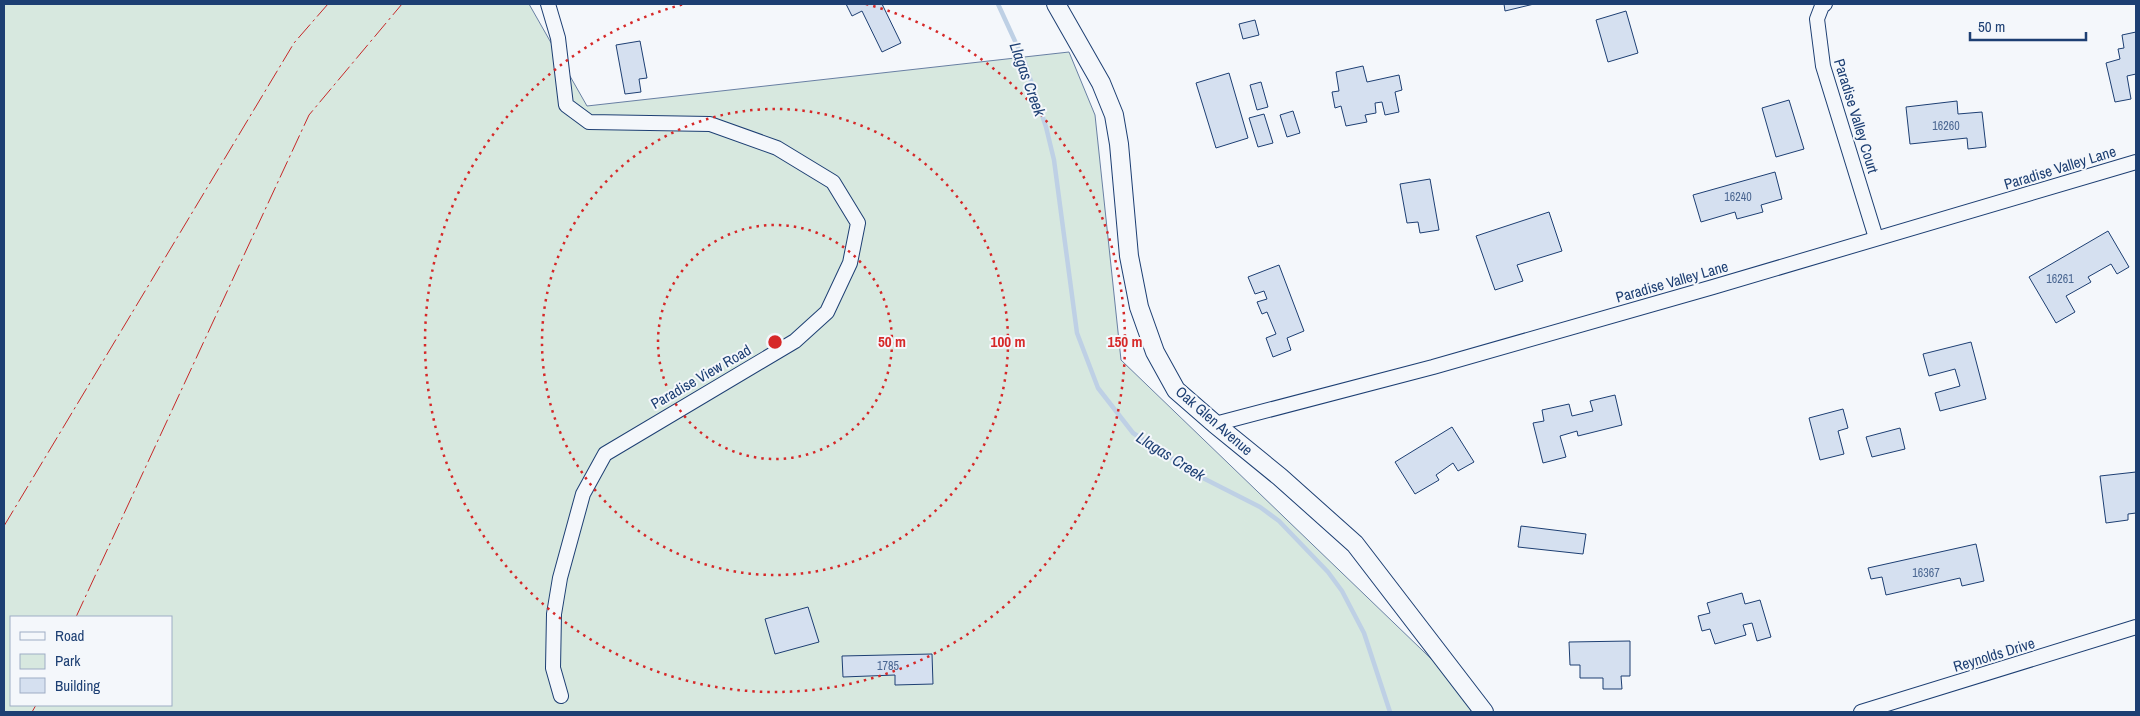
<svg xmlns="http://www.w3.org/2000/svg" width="2140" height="716" viewBox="0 0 2140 716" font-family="'Archivo Narrow',sans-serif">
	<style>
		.green { fill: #d7e8df; stroke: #687fa3; fill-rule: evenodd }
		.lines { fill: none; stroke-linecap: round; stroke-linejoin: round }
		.stream { stroke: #bed0e5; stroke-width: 4.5 }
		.building { fill: #d5e0f0; stroke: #1d3f73 }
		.minor-casing { stroke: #1d3f73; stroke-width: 16 }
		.tertiary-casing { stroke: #1d3f73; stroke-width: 20 }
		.minor { stroke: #f4f7fb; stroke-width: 14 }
		.tertiary { stroke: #f4f7fb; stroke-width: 18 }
		.power { stroke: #c62828; stroke-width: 1; stroke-dasharray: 18 4 2.5 4; stroke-linecap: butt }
		.ring { fill: none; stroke: #d62828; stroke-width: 2.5; stroke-dasharray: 2.5 5 }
		.labels { text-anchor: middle; stroke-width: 4; stroke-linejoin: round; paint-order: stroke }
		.number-label { font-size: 12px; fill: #4b6792 }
		.street-label { font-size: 15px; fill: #1d3f73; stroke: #f4f7fb }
		.water-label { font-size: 16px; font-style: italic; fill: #1d3f73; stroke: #f4f7fb }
		.centre { fill: #d62828; stroke: #f4f7fb; stroke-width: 2.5 }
		.ring-label { font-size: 15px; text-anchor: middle; font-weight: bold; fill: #d62828; stroke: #f4f7fb; stroke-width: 4; stroke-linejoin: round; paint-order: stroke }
	</style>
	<rect width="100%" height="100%" fill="#f4f7fb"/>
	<path class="green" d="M4,4H529L587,106L1069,52L1095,115L1121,360L1476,702L1478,712H4ZM11,617H171V705H11Z"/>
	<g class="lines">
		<path class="stream" d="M998,4L1025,63L1046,127L1054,160L1077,333L1098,388L1133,433L1199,476L1260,507L1279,521L1328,572L1342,591L1364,633L1390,712"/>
	</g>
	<g class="building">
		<path d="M846,4H882L901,43L882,52L862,11L852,16Z"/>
		<path d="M1504,4H1534L1505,11Z"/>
		<path d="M1626,11L1638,53L1608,62L1596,20Z"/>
		<path d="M1255,20L1259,35L1243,39L1239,24Z"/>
		<path d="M2136,32V74L2127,76L2131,99L2115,102L2106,63L2120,59L2118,49L2124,48L2122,35Z"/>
		<path d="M640,41L647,78L639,79L641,92L625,94L616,45Z"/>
		<path d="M1363,66L1367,82L1399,75L1402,90L1395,92L1399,112L1385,115L1382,102L1375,103L1376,113L1365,115L1367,122L1346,126L1341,106L1335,108L1332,92L1339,91L1336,72Z"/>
		<path d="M1229,73L1248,138L1216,148L1196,83Z"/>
		<path d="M1261,82L1268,107L1257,110L1250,85Z"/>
		<path d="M1789,100L1804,149L1776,157L1762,108Z"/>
		<path d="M1957,101L1958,114L1982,112L1986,147L1968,149L1967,138L1910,144L1906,107Z"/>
		<path d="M1293,111L1300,133L1287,137L1280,115Z"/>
		<path d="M1264,114L1273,143L1258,147L1249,118Z"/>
		<path d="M1775,172L1782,199L1761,205L1763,212L1737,219L1735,212L1701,222L1693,195Z"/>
		<path d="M1430,179L1439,230L1420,233L1418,222L1407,223L1400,184Z"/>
		<path d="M1549,212L1562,251L1517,265L1523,281L1495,290L1476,236Z"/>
		<path d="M2108,231L2129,267L2117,274L2111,264L2088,277L2091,282L2066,296L2075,312L2056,323L2029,277Z"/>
		<path d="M1279,265L1304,331L1287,338L1291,350L1273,357L1266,338L1276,334L1267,312L1262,314L1257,302L1267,299L1264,291L1255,294L1248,277Z"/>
		<path d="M1971,342L1986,399L1940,411L1935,393L1960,386L1955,369L1929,376L1923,354Z"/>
		<path d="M1615,395L1622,425L1578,436L1577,431L1560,436L1566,457L1543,463L1533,423L1544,421L1542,410L1569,404L1572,416L1593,411L1590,401Z"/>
		<path d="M1843,409L1848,428L1838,431L1844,454L1820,460L1809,418Z"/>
		<path d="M1452,427L1474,462L1458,471L1453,463L1436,475L1439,480L1415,494L1395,462Z"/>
		<path d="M1900,428L1905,449L1872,457L1866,437Z"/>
		<path d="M2136,472V513L2128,514V520L2106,523L2100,476Z"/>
		<path d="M1521,526L1586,534L1583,554L1518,547Z"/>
		<path d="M1976,544L1984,581L1962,586L1960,578L1886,595L1882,577L1871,579L1868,568Z"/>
		<path d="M1742,593L1745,604L1760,600L1771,637L1757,641L1752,623L1743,625L1746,635L1715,644L1710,629L1702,631L1698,616L1710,613L1707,603Z"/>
		<path d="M808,607L819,642L775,654L765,619Z"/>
		<path d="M1630,641V676H1621L1622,689H1603V678H1580V665H1570L1569,642Z"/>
		<path d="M932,654L933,684L895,685V675L843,677L842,656Z"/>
	</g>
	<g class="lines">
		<defs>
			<g id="minor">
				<path d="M548,4L558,38L566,105L589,122L710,124L777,148L833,182L858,223L850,263L827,312L795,341L605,454L583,494L560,578L554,614L553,668L561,696"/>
				<path d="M1825,4L1822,6L1817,19L1823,66L1876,238"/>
				<path d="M1215,424L1433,367L1713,287L2136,162"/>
				<path d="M1861,712L2136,627"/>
			</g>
			<path id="tertiary" d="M1056,4L1101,83L1114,115L1119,144L1129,256L1139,307L1155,352L1176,390L1215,424L1280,477L1355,544L1484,712"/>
		</defs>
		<use href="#minor" class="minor-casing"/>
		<use href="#tertiary" class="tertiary-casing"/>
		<use href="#minor" class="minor"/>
		<use href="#tertiary" class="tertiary"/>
		<g class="power">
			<path d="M4,526L294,43L328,4"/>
			<path d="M76,617L309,115L402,4"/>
			<path d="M32,712L36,705"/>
		</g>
	</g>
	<g class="ring">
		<circle cx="775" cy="342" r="117"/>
		<circle cx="775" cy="342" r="233"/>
		<path d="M866 4A350 350 0 1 1 684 4"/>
	</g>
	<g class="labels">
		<g class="number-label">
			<text x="1946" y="130">16260</text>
			<text x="1738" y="201">16240</text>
			<text x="2060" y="283">16261</text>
			<text x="1926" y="577">16367</text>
			<text x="888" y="670">1785</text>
		</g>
		<g class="street-label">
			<text transform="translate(1856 116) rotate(73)" y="5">Paradise Valley Court</text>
			<text transform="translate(2060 168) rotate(-17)" y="5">Paradise Valley Lane</text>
			<text transform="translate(1672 282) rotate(-16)" y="5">Paradise Valley Lane</text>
			<text transform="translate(701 377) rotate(-30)" y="5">Paradise View Road</text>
			<text transform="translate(1214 421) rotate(41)" y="5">Oak Glen Avenue</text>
			<text transform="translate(1994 655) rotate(-17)" y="5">Reynolds Drive</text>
		</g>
		<g class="water-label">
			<text transform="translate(1028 79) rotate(70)" y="6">Llagas Creek</text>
			<text transform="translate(1171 456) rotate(32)" y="6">Llagas Creek</text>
		</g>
	</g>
	<circle cx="775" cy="342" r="8" class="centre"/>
	<g class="ring-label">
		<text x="892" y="347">50 m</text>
		<text x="1008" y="347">100 m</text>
		<text x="1125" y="347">150 m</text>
	</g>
	<rect width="2140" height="716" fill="none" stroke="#1d3f73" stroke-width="10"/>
	<rect x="10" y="616" width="162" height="90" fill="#f4f7fb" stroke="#9eadc5"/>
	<rect x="20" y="632" width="25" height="8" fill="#f4f7fb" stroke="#9eadc5"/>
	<text x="55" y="641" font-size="15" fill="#1d3f73">Road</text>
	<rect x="20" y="654" width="25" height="15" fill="#d7e8df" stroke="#9eadc5"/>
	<text x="55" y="666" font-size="15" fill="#1d3f73">Park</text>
	<rect x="20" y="678" width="25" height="15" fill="#d5e0f0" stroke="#9eadc5"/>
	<text x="55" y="691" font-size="15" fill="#1d3f73">Building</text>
	<path d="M1970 32v8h116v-8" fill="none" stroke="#1d3f73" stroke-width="2.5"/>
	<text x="1978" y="32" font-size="15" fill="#1d3f73" stroke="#f4f7fb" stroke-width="4" paint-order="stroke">50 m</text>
</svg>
